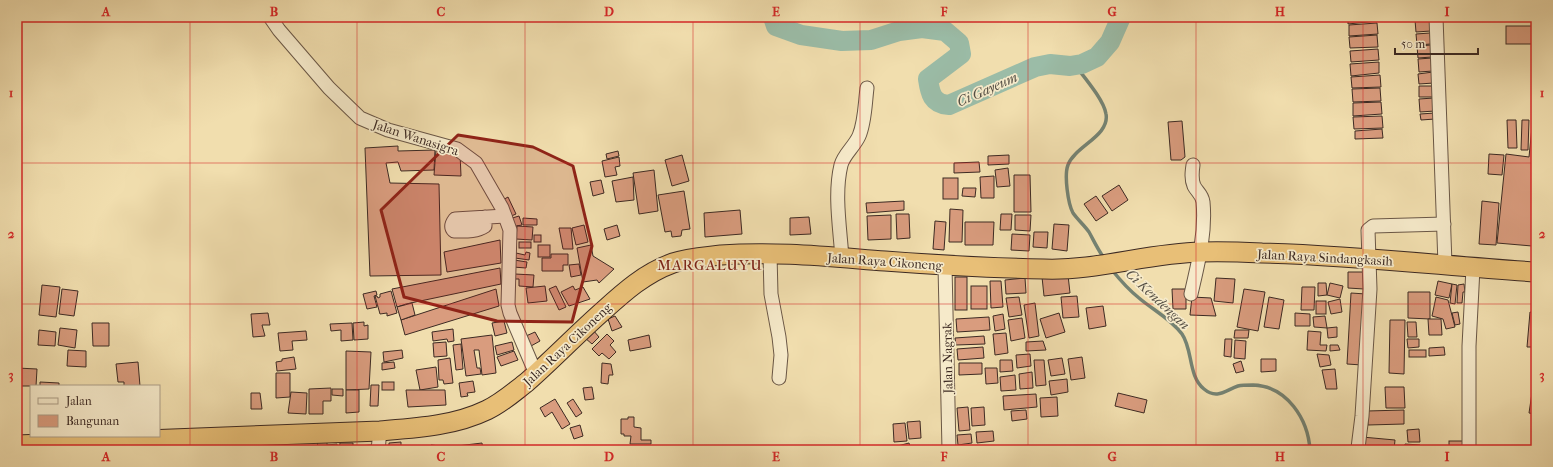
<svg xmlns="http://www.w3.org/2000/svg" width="1553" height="467" viewBox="0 0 1553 467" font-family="'IM FELL French Canon',serif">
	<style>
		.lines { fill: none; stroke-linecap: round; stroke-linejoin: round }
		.stream { stroke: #758272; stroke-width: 3.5 }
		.river { stroke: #9bbca7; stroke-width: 20 }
		.building { fill: #d99c7e; stroke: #3d2a23 }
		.minor-casing { stroke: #6a5746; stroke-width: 15 }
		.highway-casing { stroke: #3d2a23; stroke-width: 21 }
		.minor { stroke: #f6eaca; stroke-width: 13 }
		.highway { stroke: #e8bf77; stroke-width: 19 }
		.marked { fill: #8f2418; fill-opacity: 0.2; stroke: #8f2418; stroke-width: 3; stroke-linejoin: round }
		.grid { fill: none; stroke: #d62828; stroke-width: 1; stroke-opacity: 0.55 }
		.labels { text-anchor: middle; stroke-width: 3.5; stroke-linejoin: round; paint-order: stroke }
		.street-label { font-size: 13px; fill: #3d2a23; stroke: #f6eaca }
		.water-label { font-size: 14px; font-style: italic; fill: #544e44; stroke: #f6eaca }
		.quarter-label { font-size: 15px; letter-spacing: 1px; fill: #7a1f14; stroke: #f6eaca }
		.neatline { fill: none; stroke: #d62828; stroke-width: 1.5 }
		.grid-label { font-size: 13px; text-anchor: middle; font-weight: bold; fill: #d62828 }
	</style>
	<rect width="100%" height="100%" fill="#f1deae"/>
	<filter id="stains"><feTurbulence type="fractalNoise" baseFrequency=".005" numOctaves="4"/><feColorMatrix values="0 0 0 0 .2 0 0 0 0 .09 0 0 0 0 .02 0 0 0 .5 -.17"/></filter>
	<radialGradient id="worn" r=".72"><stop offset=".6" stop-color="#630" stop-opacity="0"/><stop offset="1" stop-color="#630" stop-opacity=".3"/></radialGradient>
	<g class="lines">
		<g class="stream">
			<path d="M1075,65C1084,77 1104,100 1106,114C1110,136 1075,146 1068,165C1064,175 1068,204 1073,213C1078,220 1084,225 1089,232C1094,241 1098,250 1104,258"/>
			<path d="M1112,270C1120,280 1129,290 1139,298C1153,310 1171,319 1182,334C1193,350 1188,376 1204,389C1217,400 1226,390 1238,386C1242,385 1249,385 1253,385C1287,386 1308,419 1310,450"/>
		</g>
		<path class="river" d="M773,17L776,26L801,35L842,41L871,40L899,31L922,28L945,31L959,43L961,54L928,79C930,93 932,104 949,105L1035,67L1050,64L1070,66L1082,64L1097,57L1110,42L1121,17"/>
	</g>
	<g class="building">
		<path d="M1348,17H1376L1377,21L1348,24Z"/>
		<path d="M1415,20H1430L1431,31L1416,32Z"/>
		<path d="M1377,23L1378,34L1349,36V25Z"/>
		<rect x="1506" y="26" width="30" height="18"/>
		<path d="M1430,33L1431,44L1417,45L1416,34Z"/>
		<path d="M1377,35L1378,47L1350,48L1349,37Z"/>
		<path d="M1431,45L1432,57L1418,58L1417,46Z"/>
		<path d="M1378,49L1379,60L1351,62L1350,51Z"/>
		<path d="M1432,58L1433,71L1419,72L1418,59Z"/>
		<path d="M1379,62V73L1351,76L1350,64Z"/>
		<path d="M1433,72L1434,83L1419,84L1418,74Z"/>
		<path d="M1380,75L1381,87L1352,88L1351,77Z"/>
		<path d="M1419,86H1433L1434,97H1419Z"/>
		<path d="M1536,87V210L1532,246L1497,243L1506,154L1529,157Z"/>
		<path d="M1380,88L1381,101L1353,102L1352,89Z"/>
		<path d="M1434,98L1435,111L1420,112L1419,99Z"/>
		<path d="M1381,102L1382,114L1353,116V103Z"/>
		<path d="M1435,113V119L1421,120L1420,114Z"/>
		<path d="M1382,116L1383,128L1354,129L1353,117Z"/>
		<path d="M1507,120H1516L1517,148H1508Z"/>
		<path d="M1522,120H1529L1528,150H1521Z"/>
		<path d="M1182,121L1185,157L1181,160H1171L1168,122Z"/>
		<path d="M1382,129L1383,138L1355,139V131Z"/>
		<path d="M398,146V151L435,150L434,170L401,171L398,162L386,163L390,183L439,184L441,275L370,276L365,148Z"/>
		<path d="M436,150L460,153L461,176L434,175Z"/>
		<path d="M618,151L619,156L607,159L606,154Z"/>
		<path d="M1489,154L1504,155L1502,175L1488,174Z"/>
		<path d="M682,155L689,181L672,186L665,160Z"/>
		<path d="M1009,155V164L988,165V156Z"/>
		<path d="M619,157L620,166L615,167L617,175L605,177L602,161Z"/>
		<path d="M979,162L980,172L954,173V163Z"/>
		<path d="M1008,168L1010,186L997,187L995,170Z"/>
		<path d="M654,170L658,211L639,214L633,173Z"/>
		<path d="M1014,175H1030L1031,212H1014Z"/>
		<path d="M994,176V198H981L980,177Z"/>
		<path d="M633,177L634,200L616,202L612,181Z"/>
		<rect x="943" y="178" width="15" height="21"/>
		<path d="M601,180L604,193L593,196L590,182Z"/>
		<path d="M1119,185L1128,200L1112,211L1102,196Z"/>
		<path d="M963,188H976L975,197L962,196Z"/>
		<path d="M684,191L690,229L682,230L681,236L672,237L671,231L665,232L658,195Z"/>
		<path d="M1096,196L1108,213L1096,221L1084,204Z"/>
		<path d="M508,197L516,214L509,217L501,201Z"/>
		<path d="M904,201V210L867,213L866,203Z"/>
		<path d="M1482,201L1499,203L1496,245L1479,244Z"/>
		<path d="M950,209L963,210L962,242H949Z"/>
		<path d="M740,210L742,234L705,237L704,213Z"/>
		<path d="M896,214H909L910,238L897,239Z"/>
		<path d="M1001,214H1012L1011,230H1000Z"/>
		<path d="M891,215V239L868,240L867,216Z"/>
		<path d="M1015,215H1031L1030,231L1015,230Z"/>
		<path d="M519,216L522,225L516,226V229L512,230L509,219Z"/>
		<path d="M809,217L811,234L790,235V218Z"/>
		<path d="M523,218L537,219V225H523Z"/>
		<path d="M935,221L946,222L944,250L933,249Z"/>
		<path d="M965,222H994L993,245H965Z"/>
		<path d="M1054,224L1069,225L1067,251L1052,249Z"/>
		<path d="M584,225L588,242L576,245L572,228Z"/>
		<path d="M617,225L620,236L607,240L604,229Z"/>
		<path d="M517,226L533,227L532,240L516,239Z"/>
		<path d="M559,228H571L573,249H563Z"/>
		<path d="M1034,232H1048L1047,248L1033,247Z"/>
		<path d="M1012,234L1030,235L1029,251L1011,250Z"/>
		<rect x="534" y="235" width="7" height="7"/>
		<path d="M500,240L501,263L447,272L444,252Z"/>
		<rect x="519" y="242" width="12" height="6"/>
		<rect x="538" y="245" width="12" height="12"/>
		<path d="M591,245L593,256L614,269L599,283L597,280L583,282L577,248Z"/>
		<path d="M526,252L530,253L529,260L515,258L516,253L525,255Z"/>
		<path d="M551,254H568V265H563V271H542V258H551Z"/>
		<path d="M514,260L527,262L526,268L513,267Z"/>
		<path d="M579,264L581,275L571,277L569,265Z"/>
		<path d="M500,268L501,284L406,304L397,307L392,289Z"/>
		<path d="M1348,272H1364V289L1348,288Z"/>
		<path d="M515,274L534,275L533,287L519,286V279H515Z"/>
		<path d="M1068,275L1070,293L1044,296L1042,277Z"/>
		<rect x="955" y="277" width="12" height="33"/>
		<path d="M1025,278L1026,293L1006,294L1005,280Z"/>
		<path d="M1216,278L1235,279L1233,303L1214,301Z"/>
		<path d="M990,281H1001L1003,307L991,308Z"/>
		<path d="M1438,281L1452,284L1449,298L1435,295Z"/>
		<path d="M1318,283H1326L1327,295L1318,296Z"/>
		<path d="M1330,283L1343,286L1340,298L1327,295Z"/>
		<path d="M1452,284L1457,285L1455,304L1450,303Z"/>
		<path d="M1464,284L1465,292H1463L1462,303H1457L1458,285Z"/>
		<path d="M42,285L60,287L56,317L39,315Z"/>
		<path d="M545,286L547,301L528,303L526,288Z"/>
		<path d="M556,286L566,307L559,310L549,289Z"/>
		<path d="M573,286L575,290L583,287L590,299L569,306L561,292Z"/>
		<rect x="971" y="286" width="16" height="23"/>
		<path d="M1302,287H1315L1314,310H1301Z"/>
		<path d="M62,289L78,291L74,316L59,314Z"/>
		<path d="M496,289L499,306L405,335L401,320Z"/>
		<path d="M1172,289H1186V309H1173Z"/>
		<path d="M1244,289L1265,292L1258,331L1237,327Z"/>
		<path d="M376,291L377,295L374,296L377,307L367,309L363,294Z"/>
		<path d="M391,291L397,313L387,316V313L380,314L375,296H377L378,298L380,297V294Z"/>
		<path d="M1408,292H1430V319L1408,318Z"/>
		<path d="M1351,293L1366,294L1362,365L1347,364Z"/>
		<path d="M1077,296L1079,317L1063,318L1061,297Z"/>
		<path d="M1019,297L1022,315L1009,317L1006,298Z"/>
		<path d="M1192,297L1211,298L1216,316L1190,315Z"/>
		<path d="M1269,297L1284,300L1279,329L1264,327Z"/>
		<path d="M1436,297L1448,300L1455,327L1446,329L1443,319L1432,316Z"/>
		<path d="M1340,299L1342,312L1331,314L1328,302Z"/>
		<rect x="1316" y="301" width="10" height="13"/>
		<path d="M412,303L415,315L401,320L397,307Z"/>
		<path d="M1035,303L1039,336L1029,338L1024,305Z"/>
		<path d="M1103,306L1106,326L1089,329L1086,308Z"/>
		<path d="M1458,312L1460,324L1455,325L1452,313Z"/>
		<path d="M1530,312L1536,313V347H1527Z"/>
		<path d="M268,313L270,325H262L265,336L253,337L251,314Z"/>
		<path d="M1059,313L1065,332L1046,338L1040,319Z"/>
		<path d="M1295,313L1310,314V326H1295Z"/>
		<path d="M1003,314L1005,329L995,331L993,316Z"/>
		<path d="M615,316L622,327L612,331L608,319Z"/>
		<path d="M1325,316L1327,328L1314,327L1313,317Z"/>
		<path d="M989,317L990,330L957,332L956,319Z"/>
		<path d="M1022,318L1025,338L1011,341L1008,320Z"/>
		<path d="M1428,319H1441L1442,335H1429Z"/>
		<path d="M1390,320H1405L1404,374L1389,373Z"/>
		<path d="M504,321L507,333L495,336L492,323Z"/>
		<path d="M364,322V326L368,325V339L354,340L353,323Z"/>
		<path d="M1407,322H1416L1417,337H1408Z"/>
		<path d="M92,323H109V346H93Z"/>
		<path d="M352,323L353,340L341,341V330L331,331L330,324Z"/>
		<path d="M1337,327V337L1328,338L1327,328Z"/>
		<path d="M60,328L77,330L75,348L58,345Z"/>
		<path d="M453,329L454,341L448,342L447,339L433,341L432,332Z"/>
		<path d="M39,330L56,332L55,346L38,345Z"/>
		<path d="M593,330L599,337L592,344L585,338Z"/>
		<path d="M1235,330H1249L1248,338H1234Z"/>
		<path d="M306,331L307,340L292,341L293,350L280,351L278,333Z"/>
		<path d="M1308,331L1321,332L1320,345H1327L1326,351L1307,350Z"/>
		<path d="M535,332L540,341L531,346L526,336Z"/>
		<path d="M1006,333L1008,353L995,355L993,334Z"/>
		<path d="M607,334L614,341L610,345L616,352L609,359L602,353L599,356L592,349Z"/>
		<path d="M492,335L496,373L482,375L479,350H474L477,368H480L481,374L466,376L461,339Z"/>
		<path d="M649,335L651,347L630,351L628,340Z"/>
		<path d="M984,336L985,344L956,345L955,338Z"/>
		<path d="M1225,339H1232L1231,357L1224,356Z"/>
		<path d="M1407,339H1419V347L1408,348Z"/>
		<path d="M1235,340L1246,341L1245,359L1234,358Z"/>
		<path d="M1043,341L1046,350L1026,351V342Z"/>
		<path d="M446,342L447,356L434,357L433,343Z"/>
		<path d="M512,342L514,350L497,355L495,346Z"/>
		<path d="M461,344L463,369L456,370L453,345Z"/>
		<path d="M1330,345H1338L1340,350L1330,351Z"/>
		<path d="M983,347L984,358L958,360L957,349Z"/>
		<path d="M1444,347L1445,355L1429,356V348Z"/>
		<path d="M68,350L86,351V367L67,366Z"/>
		<path d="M402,350L403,358L384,362L383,352Z"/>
		<rect x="1409" y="350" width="17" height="7"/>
		<path d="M346,351L371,352L369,389L346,390Z"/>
		<path d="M514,351L518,360L501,366L497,357Z"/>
		<path d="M1030,354L1031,366L1017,368L1016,355Z"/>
		<path d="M1317,354L1329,355L1331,365L1320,367Z"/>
		<path d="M294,357L296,369L277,371L276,362L282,361V359Z"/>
		<path d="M1082,357L1085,378L1071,380L1068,359Z"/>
		<path d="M450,358L453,383L444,384L443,380H439L438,360Z"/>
		<path d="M1062,358L1065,374L1051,376L1048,360Z"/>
		<path d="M1261,359H1276V371L1261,372Z"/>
		<path d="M1000,360H1012L1013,371L1000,372Z"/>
		<path d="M1034,360H1044L1046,385L1036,386Z"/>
		<path d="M1241,361L1244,371L1236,373L1233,364Z"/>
		<path d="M138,362L140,386H124V382H118L116,364Z"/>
		<path d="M394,362L395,368L382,370V363Z"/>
		<path d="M602,363L611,364L613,375H609L608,384L601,383Z"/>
		<path d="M959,363H982V374L959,375Z"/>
		<path d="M436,367L438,387L420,390L416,370Z"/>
		<path d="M17,368L37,369L36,386H17Z"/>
		<path d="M985,368H997L998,383L986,384Z"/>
		<path d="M1335,369L1337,389H1326L1322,370Z"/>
		<path d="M1032,372L1033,388L1020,389L1019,374Z"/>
		<path d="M276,373H290V397L276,398Z"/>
		<path d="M1015,375L1016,390L1001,391L1000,377Z"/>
		<path d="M1067,379L1068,392L1051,395L1049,381Z"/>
		<path d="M473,381L475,392L467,393L468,396L461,397L459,383Z"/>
		<path d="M40,382L59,383V386H40Z"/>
		<rect x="382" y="382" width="12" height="8"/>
		<path d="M371,385H379L378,406H370Z"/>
		<path d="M592,387L594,399L585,400L583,388Z"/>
		<path d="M1385,387H1404L1405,408H1386Z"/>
		<path d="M331,388V401H323V414H309V389Z"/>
		<path d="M332,389H343V396L332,395Z"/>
		<path d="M346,390H359V412L346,413Z"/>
		<path d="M406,390H445L446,405L408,407Z"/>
		<path d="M291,392L307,393L306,414L288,413Z"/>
		<path d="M251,393H260L262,409H251Z"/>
		<path d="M1118,393L1147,400L1144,413L1115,406Z"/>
		<path d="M1532,393L1536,394V414L1529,413Z"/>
		<path d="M1036,394L1037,407L1004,410L1003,396Z"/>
		<path d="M1057,397L1058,416L1041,417L1040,398Z"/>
		<path d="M555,399L570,424L562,429L552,412L545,417L540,408Z"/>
		<path d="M573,399L582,413L576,417L567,403Z"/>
		<path d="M968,407L970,430L959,431L957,408Z"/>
		<path d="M984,407L985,425L972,426L971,408Z"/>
		<path d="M1026,410L1027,419L1012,421L1011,411Z"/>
		<path d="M1404,410V424L1368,425L1367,411Z"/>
		<path d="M628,417H634V427L641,428V440H651V444H630L631,436H624V434H621V419H628Z"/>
		<path d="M920,421L921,438L909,439L907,422Z"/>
		<path d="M905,423L907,441L894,442L893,424Z"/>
		<path d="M580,425L583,436L574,439L570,428Z"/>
		<path d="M1419,429L1420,442H1408L1407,430Z"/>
		<path d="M993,431L994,441L977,443L976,432Z"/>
		<path d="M971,434L972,443L958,445L957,435Z"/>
		<path d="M1362,437L1395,440L1394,450H1361Z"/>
		<path d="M317,440H327V445L337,444V450H318Z"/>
		<rect x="1449" y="441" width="16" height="9"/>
		<path d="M401,442V450H389V443Z"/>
		<path d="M340,443H353V450H339Z"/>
		<path d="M482,443L483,450H457V446Z"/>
		<path d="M909,443L911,450H882Z"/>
		<path d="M1405,444L1420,445V450H1404Z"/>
		<path d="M372,445V450H358V446Z"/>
		<path d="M431,445L449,447V450H430Z"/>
	</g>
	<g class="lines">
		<defs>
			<g id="minor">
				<path d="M270,17L279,30L329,88L360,118L388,130L457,149L476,163L502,208L510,230L508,305L510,313L536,374"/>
				<path d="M1436,17L1445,264"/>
				<path d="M485,217V226C476,232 465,231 454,231C450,227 452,223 455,219L505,216"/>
				<path d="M770,254L771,294L779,337L781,355L779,378"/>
				<path d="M842,258C840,228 834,194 841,165C844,154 854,147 859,136C865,122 865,104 867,88"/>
				<path d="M945,266L949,450"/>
				<path d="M1191,294C1198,264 1206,233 1203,202C1202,194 1197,192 1194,186C1191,179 1192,172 1193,165"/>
				<path d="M1358,448L1362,416L1370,289L1368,230L1373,226L1444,224"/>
				<path d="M378,450L380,431"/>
				<path d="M1469,450V346L1473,268"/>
			</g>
			<path id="highway" d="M17,445L380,431C416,428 454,426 487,410C502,403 514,392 527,382C553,359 577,334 603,311C624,292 645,273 673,263C688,258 705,257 721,255C776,251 831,257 885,261C938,265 991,268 1044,269C1097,271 1148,253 1201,252C1221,251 1242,252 1262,253C1354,255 1445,266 1536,272"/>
		</defs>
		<use href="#minor" class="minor-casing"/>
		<use href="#highway" class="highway-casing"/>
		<use href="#minor" class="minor"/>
		<use href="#highway" class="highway"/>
	</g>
	<path class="marked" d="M458,135L533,147L573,166L592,246L572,322L497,321L404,297L381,210Z"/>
	<path class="grid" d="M190,17V450M357,17V450M525,17V450M693,17V450M860,17V450M1028,17V450M1196,17V450M1363,17V450M17,163H1536M17,304H1536"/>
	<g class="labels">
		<g class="street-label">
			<text transform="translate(416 137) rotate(18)" y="5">Jalan Wanasigra</text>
			<text transform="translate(1325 257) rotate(3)" y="5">Jalan Raya Sindangkasih</text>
			<text transform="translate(885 261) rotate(4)" y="5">Jalan Raya Cikoneng</text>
			<text transform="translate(567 344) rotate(-43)" y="5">Jalan Raya Cikoneng</text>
			<text transform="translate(947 358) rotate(-91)" y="5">Jalan Nagrak</text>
		</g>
		<g class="water-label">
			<text transform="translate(987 89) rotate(-24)" y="5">Ci Gayeum</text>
			<text transform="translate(1158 299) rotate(43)" y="5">Ci Kendengan</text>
		</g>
		<g class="quarter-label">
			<text x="710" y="270">MARGALUYU</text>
		</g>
	</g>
	<rect width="1553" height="467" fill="none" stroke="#f1deae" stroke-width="44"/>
	<rect x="30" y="385" width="130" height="52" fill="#f6eaca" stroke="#ac9d87"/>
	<rect x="38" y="398" width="20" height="6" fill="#f6eaca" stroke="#ac9d87"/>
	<text x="66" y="405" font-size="12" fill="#3d2a23">Jalan</text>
	<rect x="38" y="415" width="20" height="12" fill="#d99c7e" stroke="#ac9d87"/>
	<text x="66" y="425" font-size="12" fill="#3d2a23">Bangunan</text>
	<path d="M1395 48v6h83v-6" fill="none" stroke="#3d2a23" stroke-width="2"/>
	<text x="1401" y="48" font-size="12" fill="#3d2a23" stroke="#f6eaca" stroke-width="3" paint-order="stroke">50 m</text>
	<rect x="22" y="22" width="1509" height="423" class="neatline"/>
	<g class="grid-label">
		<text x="106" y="16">A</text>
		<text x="274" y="16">B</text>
		<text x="441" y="16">C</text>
		<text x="609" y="16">D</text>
		<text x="776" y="16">E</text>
		<text x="944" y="16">F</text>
		<text x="1112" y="16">G</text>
		<text x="1280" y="16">H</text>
		<text x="1447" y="16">I</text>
		<text x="11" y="97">1</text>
		<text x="1542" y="97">1</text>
		<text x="11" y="238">2</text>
		<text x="1542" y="238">2</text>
		<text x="11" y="379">3</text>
		<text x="1542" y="379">3</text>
		<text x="106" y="461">A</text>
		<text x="274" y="461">B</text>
		<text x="441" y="461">C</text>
		<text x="609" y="461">D</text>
		<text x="776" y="461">E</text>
		<text x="944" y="461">F</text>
		<text x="1112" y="461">G</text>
		<text x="1280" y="461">H</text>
		<text x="1447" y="461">I</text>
	</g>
	<rect width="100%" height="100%" filter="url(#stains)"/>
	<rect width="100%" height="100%" fill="url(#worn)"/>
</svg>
